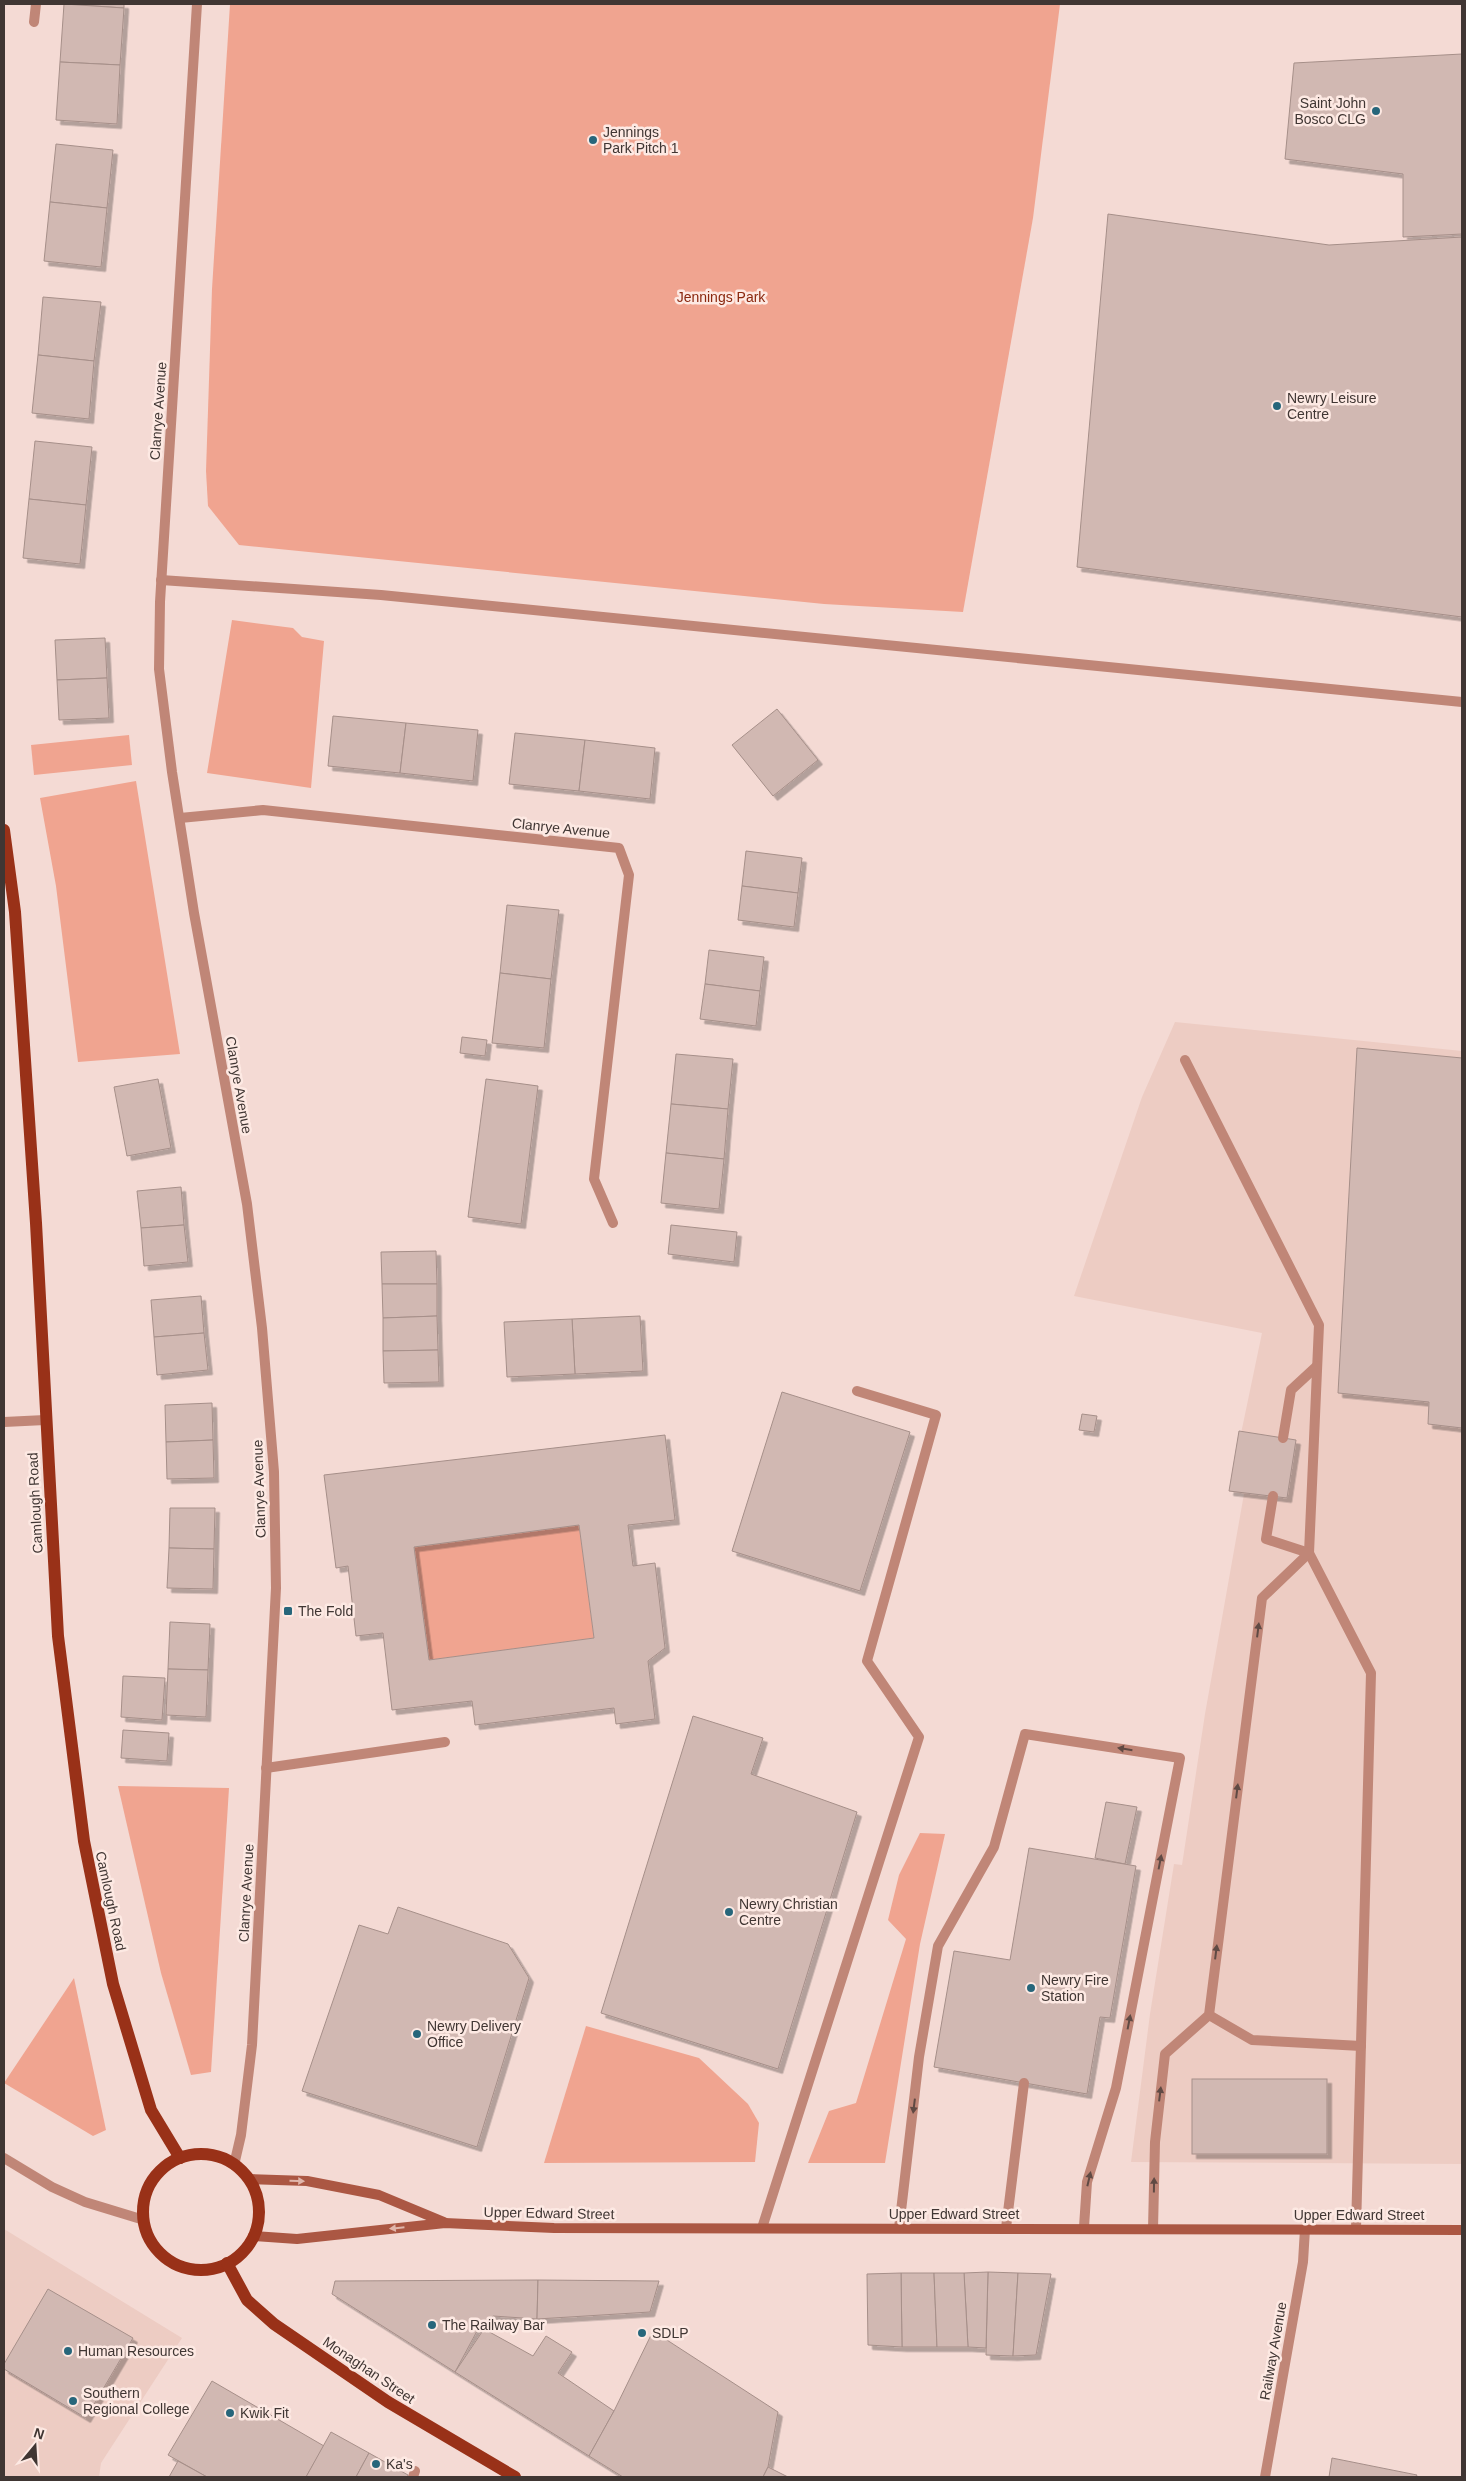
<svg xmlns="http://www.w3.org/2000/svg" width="1466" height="2481" viewBox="0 0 1466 2481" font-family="Helvetica,sans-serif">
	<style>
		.built { fill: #edccc3 }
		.green { fill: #f0a490 }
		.building { fill: #d1b8b2; stroke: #a68f89; fill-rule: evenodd; filter: url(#shadow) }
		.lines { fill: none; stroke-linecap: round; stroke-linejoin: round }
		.lane { stroke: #c08677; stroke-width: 10 }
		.street { stroke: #c08677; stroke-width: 10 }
		.secondary { stroke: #ab5743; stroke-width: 10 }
		.primary { stroke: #993118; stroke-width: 12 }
		.oneway { fill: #604a44 }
		.oneway2 { fill: #e0b6ab }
		.poi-dot { fill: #27667b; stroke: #fde9e3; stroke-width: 2 }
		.labels { text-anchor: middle; stroke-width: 5; stroke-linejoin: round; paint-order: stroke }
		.poi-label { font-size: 14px; fill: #403633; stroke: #fde9e3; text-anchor: start }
		.park-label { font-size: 14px; fill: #8a270e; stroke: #fde9e3 }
		.street-label { font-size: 14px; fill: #403633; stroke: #fde9e3 }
	</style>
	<defs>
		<filter id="shadow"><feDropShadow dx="4.5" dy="4.5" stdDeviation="0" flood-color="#0004"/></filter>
	</defs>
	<rect width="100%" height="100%" fill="#f4dad4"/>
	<g class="built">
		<path d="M1175,1022L1462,1051V2164L1131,2162L1150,2014L1174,1864L1182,1865L1205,1714L1244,1494L1229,1491L1262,1333L1074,1296L1142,1097Z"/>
		<path d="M4,2229L182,2338L101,2463L99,2477H4Z"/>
	</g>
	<g class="green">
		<path d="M230,4H1060L1033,218L963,612L824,604L239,545L208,506L206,471L212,289Z"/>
		<path d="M232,620L293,628L302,637L324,641L311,788L207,773Z"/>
		<path d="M129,735L132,765L34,775L31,745Z"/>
		<path d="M136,781L180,1054L78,1062L56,886L40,798Z"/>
		<path d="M579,1525L594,1638L429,1660L414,1547Z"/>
		<path d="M118,1786L229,1788L211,2072L191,2075L161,1973Z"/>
		<path d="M920,1833L945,1834L920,1944L885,2163H808L829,2111L856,2103L906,1939L888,1920L899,1875Z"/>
		<path d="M74,1978L106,2130L93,2136L4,2083Z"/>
		<path d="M586,2026L699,2058L748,2104L759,2123L755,2162L544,2163Z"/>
	</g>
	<g class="building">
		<path d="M64,4H124V8Z"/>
		<path d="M64,4L124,8L120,65L60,62Z"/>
		<path d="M1462,54V234L1403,237V174L1285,159L1294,63Z"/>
		<path d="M60,62L120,65L117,124L56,120Z"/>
		<path d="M56,144L113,150L107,208L50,202Z"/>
		<path d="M50,202L107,208L101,267L44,261Z"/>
		<path d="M1108,214L1329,245L1462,237V617L1077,567Z"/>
		<path d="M43,297L101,302L94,361L38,355Z"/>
		<path d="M38,355L94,361L89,419L32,413Z"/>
		<path d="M35,441L92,447L86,505L29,499Z"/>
		<path d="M29,499L86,505L80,564L23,558Z"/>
		<path d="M105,638L107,678L57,680L55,640Z"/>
		<path d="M107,678L109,718L59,720L57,680Z"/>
		<path d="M777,709L818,760L773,796L732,745Z"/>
		<path d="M333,716L406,723L400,773L328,766Z"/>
		<path d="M406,723L478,730L473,781L400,773Z"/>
		<path d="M515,733L585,740L579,791L509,784Z"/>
		<path d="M585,740L655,748L650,799L579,791Z"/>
		<path d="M746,851L802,858L798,893L742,886Z"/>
		<path d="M742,886L798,893L794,927L738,920Z"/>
		<path d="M507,905L559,910L551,979L500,973Z"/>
		<path d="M709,950L764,957L760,991L705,984Z"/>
		<path d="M500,973L551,979L544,1048L492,1043Z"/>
		<path d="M705,984L760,991L756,1026L700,1019Z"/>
		<path d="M462,1037L487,1040L485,1056L460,1053Z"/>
		<path d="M1357,1048L1462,1058V1428L1428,1424L1429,1402L1338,1393Z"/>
		<path d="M676,1054L733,1059L728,1109L671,1104Z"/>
		<path d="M158,1079L171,1148L127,1156L114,1087Z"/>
		<path d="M486,1079L538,1086L521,1224L468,1217Z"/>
		<path d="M671,1104L728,1109L724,1159L666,1153Z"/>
		<path d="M666,1153L724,1159L719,1209L661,1203Z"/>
		<path d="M181,1187L184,1225L141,1228L137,1191Z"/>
		<path d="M184,1225L188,1262L144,1266L141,1228Z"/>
		<path d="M671,1225L737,1232L734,1262L668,1254Z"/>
		<path d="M436,1251L437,1284H382L381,1252Z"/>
		<path d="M382,1284H437V1316L383,1318Z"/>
		<path d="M201,1296L204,1333L154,1337L151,1300Z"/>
		<path d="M437,1316L438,1350L383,1351V1318Z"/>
		<path d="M640,1316L643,1371L575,1374L572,1319Z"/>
		<path d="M572,1319L575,1374L507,1377L504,1322Z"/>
		<path d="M204,1333L208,1370L157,1375L154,1337Z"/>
		<path d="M438,1350L439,1382L384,1383L383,1351Z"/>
		<path d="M782,1392L910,1432L860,1591L732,1551Z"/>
		<path d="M212,1403L213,1440L166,1442L165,1405Z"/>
		<path d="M1082,1414L1097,1416L1094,1432L1079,1430Z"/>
		<path d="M1239,1431L1296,1440L1287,1498L1229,1491Z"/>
		<path d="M665,1435L675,1520L628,1525L633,1566L655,1563L665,1648L648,1661L655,1719L616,1724L614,1708L475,1725L472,1701L392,1710L383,1633L356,1636L348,1566L336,1568L324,1475ZM579,1525L594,1638L429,1660L414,1547Z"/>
		<path d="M213,1440L214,1478L167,1479L166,1442Z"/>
		<path d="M170,1508H215L214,1549L169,1548Z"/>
		<path d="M169,1548L214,1549L213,1589L167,1588Z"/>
		<path d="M170,1622L210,1624L208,1670L168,1669Z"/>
		<path d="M168,1669L208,1670L206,1717L166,1715Z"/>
		<path d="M123,1676L165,1678L162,1720L121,1717Z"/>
		<path d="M693,1716L763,1738L751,1774L857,1812L778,2069L601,2013Z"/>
		<path d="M123,1730L169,1733L167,1761L121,1758Z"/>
		<path d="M1106,1802L1137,1807L1125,1864L1095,1858Z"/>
		<path d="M1029,1848L1136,1866L1110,2018L1100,2017L1087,2094L934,2067L954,1951L1010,1960Z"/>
		<path d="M398,1907L508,1944L529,1978L477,2147L302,2091L359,1925L388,1934Z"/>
		<rect x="1192" y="2079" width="135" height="75"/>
		<path d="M988,2272L1018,2273L1013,2356L986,2355Z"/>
		<path d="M988,2272L986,2348L968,2347L964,2273Z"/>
		<path d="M901,2273H934L937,2347H902Z"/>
		<path d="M901,2273L902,2347L868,2345L867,2274Z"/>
		<path d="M934,2273H964L968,2347H937Z"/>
		<path d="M1018,2273L1051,2274L1036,2355L1013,2356Z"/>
		<path d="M538,2280L537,2319L493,2316L477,2331L455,2372L332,2294L335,2281Z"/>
		<path d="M538,2280L659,2281L650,2312L537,2319Z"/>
		<path d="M48,2289L133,2338L86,2418L4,2369V2364Z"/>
		<path d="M484,2329L533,2356L546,2336L572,2352L558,2373L614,2411L589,2456L455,2372Z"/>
		<path d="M653,2331L778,2412L768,2467L763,2477H623L589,2456L614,2411Z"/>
		<path d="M212,2381L324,2446L306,2477H207L168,2455Z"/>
		<path d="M331,2432L369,2453L356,2477H306Z"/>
		<path d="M369,2453L408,2475L407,2477H356Z"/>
		<path d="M1332,2458L1417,2475L1416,2477H1329Z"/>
		<path d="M178,2461L207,2477H169Z"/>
		<path d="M768,2467L788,2477H763Z"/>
	</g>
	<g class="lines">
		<g class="lane">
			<path d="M34,22L36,4"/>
			<path d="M161,580L381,595L1462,702"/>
			<path d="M1185,1060L1319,1325L1309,1553L1371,1673L1356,2229"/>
			<path d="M1283,1438L1291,1390L1317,1366"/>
			<path d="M266,1768L445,1742"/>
			<path d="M1209,2015L1252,2040L1361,2046"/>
			<path d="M762,2228L919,1737L867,1661L936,1415L857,1391"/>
			<path d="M899,2228L919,2057L938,1946L994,1847L1025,1734L1180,1758L1116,2088L1087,2182L1084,2227"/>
			<path d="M1006,2228L1024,2083"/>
			<path d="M1153,2229L1155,2142L1165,2054L1209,2015L1262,1598L1309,1553L1266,1539L1273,1496"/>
			<path d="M413,2477L415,2471"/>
		</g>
		<g class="street">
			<path d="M197,4L160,602L159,669L172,772L194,913L247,1204L262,1328L274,1472L276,1588L252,2045L241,2135L234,2165"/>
			<path d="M180,818L263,810L619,848L629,875L594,1179L613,1223"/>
			<path d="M4,1422L45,1420"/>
			<path d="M4,2158L52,2187L85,2202L144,2220"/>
			<path d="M1265,2477L1303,2262L1305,2229"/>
		</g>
		<g class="secondary">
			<path d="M249,2179L307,2181L379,2195L444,2222"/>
			<path d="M253,2236L297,2239L445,2223L554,2228L1462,2230"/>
		</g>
		<g class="primary">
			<path d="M4,830L15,912L36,1223L58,1636L84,1841L113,1984L151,2110L180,2158"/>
			<circle cx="201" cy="2212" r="58"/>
			<path d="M227,2263L247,2300L274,2324L388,2402L515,2477"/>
		</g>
	</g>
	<defs><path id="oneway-solid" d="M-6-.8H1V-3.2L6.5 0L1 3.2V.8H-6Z" transform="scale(1.25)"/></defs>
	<g class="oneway">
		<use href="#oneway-solid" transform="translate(1258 1630) rotate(-83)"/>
		<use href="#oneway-solid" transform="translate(1125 1749) rotate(-171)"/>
		<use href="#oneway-solid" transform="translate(1237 1791) rotate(-83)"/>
		<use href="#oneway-solid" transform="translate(1160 1862) rotate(-79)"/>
		<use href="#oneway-solid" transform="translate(1216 1952) rotate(-83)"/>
		<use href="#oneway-solid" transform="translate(1129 2022) rotate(-79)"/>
		<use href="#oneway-solid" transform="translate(1160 2094) rotate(-83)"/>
		<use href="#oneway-solid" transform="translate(914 2106) rotate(97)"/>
		<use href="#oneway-solid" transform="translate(1089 2179) rotate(-77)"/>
		<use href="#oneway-solid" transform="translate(1154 2185) rotate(-89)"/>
	</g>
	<g class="oneway2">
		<use href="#oneway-solid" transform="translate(297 2181) rotate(1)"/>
		<use href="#oneway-solid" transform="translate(397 2228) rotate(174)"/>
	</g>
	<g class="poi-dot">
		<circle cx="1376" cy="111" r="5"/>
		<circle cx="593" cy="140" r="5"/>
		<circle cx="1277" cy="406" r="5"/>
		<rect x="283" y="1606" width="10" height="10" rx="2.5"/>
		<circle cx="729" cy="1912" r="5"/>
		<circle cx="1031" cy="1988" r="5"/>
		<circle cx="417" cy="2034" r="5"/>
		<circle cx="432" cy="2325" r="5"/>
		<circle cx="642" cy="2333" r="5"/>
		<circle cx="68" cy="2351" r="5"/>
		<circle cx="73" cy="2401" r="5"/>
		<circle cx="230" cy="2413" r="5"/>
		<circle cx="376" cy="2464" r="5"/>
	</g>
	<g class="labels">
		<g class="poi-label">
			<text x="1366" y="108" text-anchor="end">Saint John<tspan x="1366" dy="16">Bosco CLG</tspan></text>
			<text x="603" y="137">Jennings<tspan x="603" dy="16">Park Pitch 1</tspan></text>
			<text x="1287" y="403">Newry Leisure<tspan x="1287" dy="16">Centre</tspan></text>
			<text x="298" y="1616">The Fold</text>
			<text x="739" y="1909">Newry Christian<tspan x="739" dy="16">Centre</tspan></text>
			<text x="1041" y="1985">Newry Fire<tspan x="1041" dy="16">Station</tspan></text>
			<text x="427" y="2031">Newry Delivery<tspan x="427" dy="16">Office</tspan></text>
			<text x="442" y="2330">The Railway Bar</text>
			<text x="652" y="2338">SDLP</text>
			<text x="78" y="2356">Human Resources</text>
			<text x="83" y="2398">Southern<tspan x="83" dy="16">Regional College</tspan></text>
			<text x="240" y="2418">Kwik Fit</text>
			<text x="386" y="2469">Ka's</text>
		</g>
		<g class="park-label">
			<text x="721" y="302">Jennings Park</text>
		</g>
		<g class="street-label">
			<text transform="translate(158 411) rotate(-86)" y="5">Clanrye Avenue</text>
			<text transform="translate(561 828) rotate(6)" y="5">Clanrye Avenue</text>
			<text transform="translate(239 1085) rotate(80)" y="5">Clanrye Avenue</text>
			<text transform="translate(259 1489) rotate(-92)" y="5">Clanrye Avenue</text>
			<text transform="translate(35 1503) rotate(-93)" y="5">Camlough Road</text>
			<text transform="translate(246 1893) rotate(-87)" y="5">Clanrye Avenue</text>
			<text transform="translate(111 1901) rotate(78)" y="5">Camlough Road</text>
			<text transform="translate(549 2213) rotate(1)" y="5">Upper Edward Street</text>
			<text x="954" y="2219">Upper Edward Street</text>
			<text x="1359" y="2220">Upper Edward Street</text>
			<text transform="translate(1273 2351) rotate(-80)" y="5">Railway Avenue</text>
			<text transform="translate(369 2370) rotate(34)" y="5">Monaghan Street</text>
		</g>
	</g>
	<rect width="1466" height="2481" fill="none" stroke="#403633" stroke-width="10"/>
	<g transform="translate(35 2446) rotate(18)" stroke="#fde9e3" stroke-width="4" paint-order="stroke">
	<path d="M0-4L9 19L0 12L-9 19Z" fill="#403633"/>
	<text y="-8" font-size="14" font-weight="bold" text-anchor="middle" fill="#403633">N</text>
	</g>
</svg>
